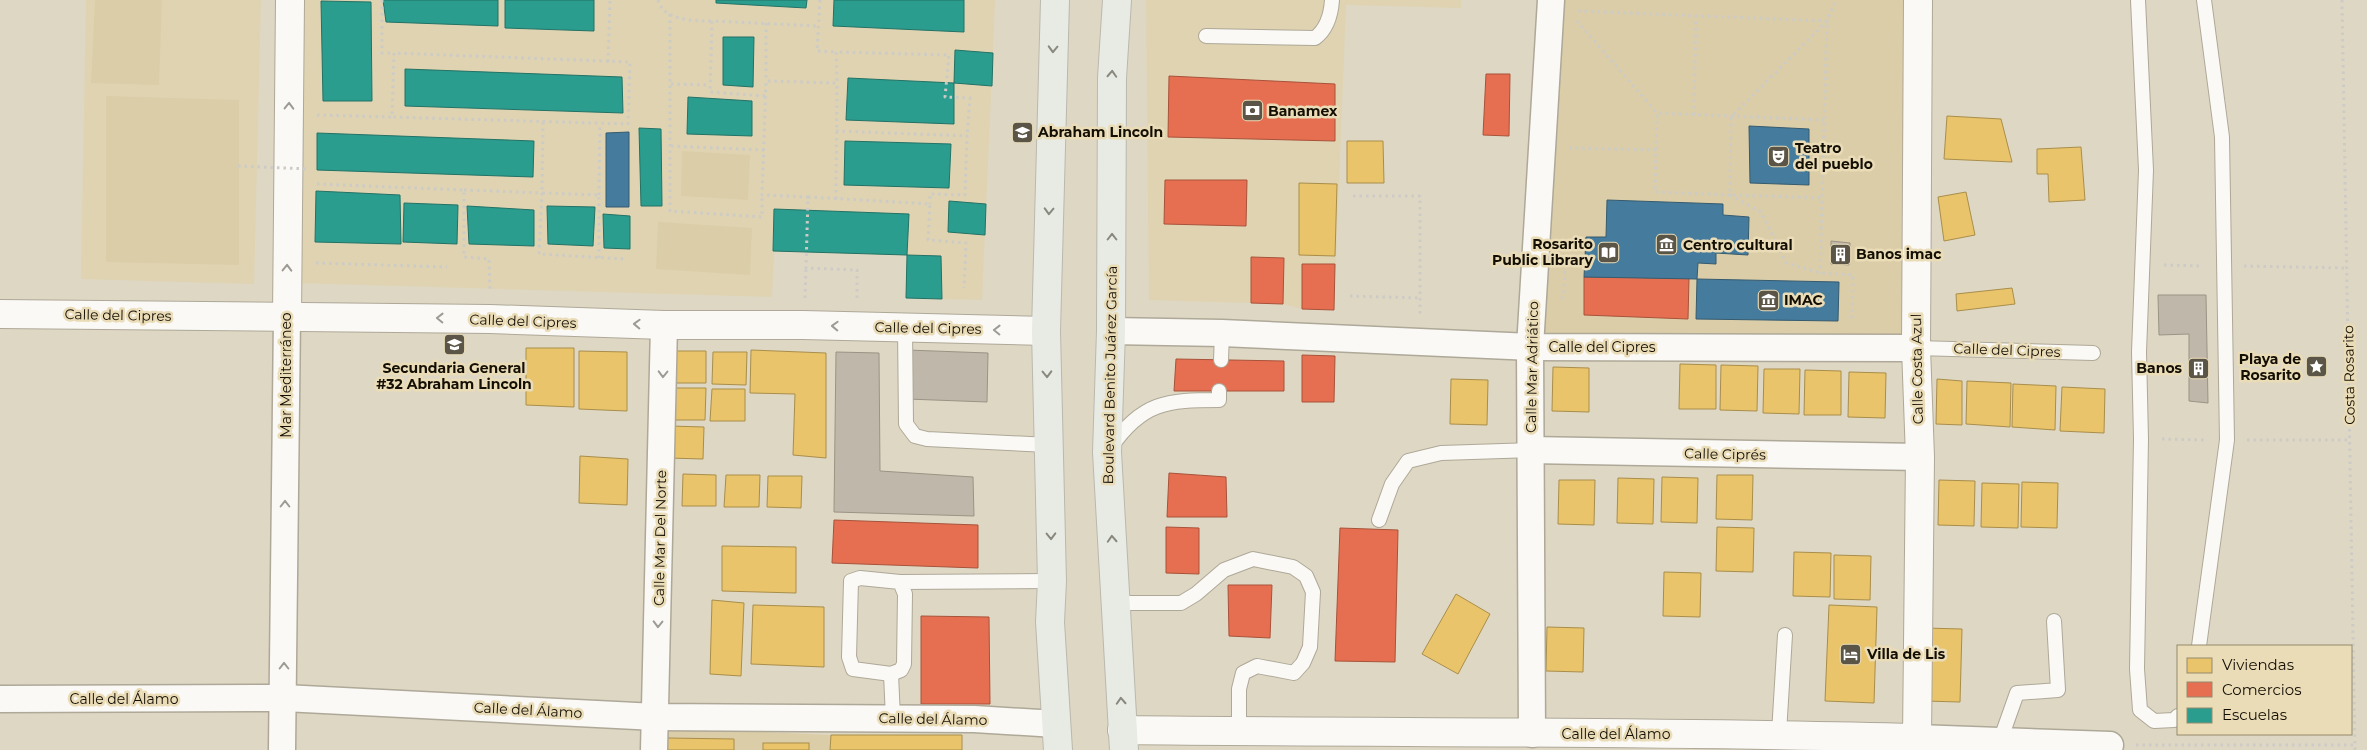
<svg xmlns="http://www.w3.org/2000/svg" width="2367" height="750" viewBox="0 0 2367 750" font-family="Montserrat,sans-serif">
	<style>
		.built { fill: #dfd3b2 }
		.green { fill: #dbcda7 }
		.homes { fill: #e9c46a; stroke: #a98e4b }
		.shops { fill: #e76f51; stroke: #a8523a }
		.schools { fill: #2a9d8f; stroke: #237265 }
		.public { fill: #457b9d; stroke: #365b6f }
		.building { fill: #bfb7a9; stroke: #9b9385 }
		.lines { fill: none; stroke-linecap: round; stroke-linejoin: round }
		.service-casing { stroke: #aea898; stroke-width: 16 }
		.minor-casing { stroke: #aea898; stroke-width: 29 }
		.tertiary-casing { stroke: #aea898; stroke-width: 30 }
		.secondary-casing { stroke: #aea898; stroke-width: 30 }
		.primary-casing { stroke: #bbb8ae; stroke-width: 30 }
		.path { stroke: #cdcbc6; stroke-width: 3; stroke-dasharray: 2.5 4; stroke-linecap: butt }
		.service { stroke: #faf9f6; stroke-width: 14 }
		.minor { stroke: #faf9f6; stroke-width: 26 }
		.tertiary { stroke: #faf9f6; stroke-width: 28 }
		.secondary { stroke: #faf9f6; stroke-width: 28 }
		.primary { stroke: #e7ebe4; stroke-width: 28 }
		.path-bridge { stroke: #cdcbc6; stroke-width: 3; stroke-dasharray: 2.5 4; stroke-linecap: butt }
		.oneway { stroke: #88887f }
		.oneway2 { stroke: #9e9b95 }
		.labels { text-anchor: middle; stroke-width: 5; stroke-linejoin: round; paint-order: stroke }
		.poi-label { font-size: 14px; font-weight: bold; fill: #140f04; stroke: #eadcb7; text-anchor: start }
		.street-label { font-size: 14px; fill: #140f04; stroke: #eadcb7 }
	</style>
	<rect width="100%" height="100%" fill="#ded7c3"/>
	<g class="built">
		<path d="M86,0H261L254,284L81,279Z"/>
		<path d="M298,0H995L982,300L906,298L907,255L774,251L772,297L296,283Z"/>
		<path d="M1146,0H1461V8L1346,5L1334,310L1302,309L1283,304L1149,300Z"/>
	</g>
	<g class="green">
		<path d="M95,0H162L159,85L91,83Z"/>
		<path d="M1551,0H1918L1916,348L1530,347Z"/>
		<path d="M106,96L239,100V265L106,262Z"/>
		<path d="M682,151L750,155L748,200L681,196Z"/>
		<path d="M658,222L752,228L750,275L656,269Z"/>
		<path d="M667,728L831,735L830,750H667Z"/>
	</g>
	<g class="homes">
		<path d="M1947,116L2001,119L2012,162L1944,159Z"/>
		<path d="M1347,141H1383L1384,183H1347Z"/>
		<path d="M2081,147L2085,200L2049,202L2048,174H2037V149Z"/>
		<path d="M1299,183L1337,184L1335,256L1299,255Z"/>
		<path d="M1966,192L1975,235L1944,241L1938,197Z"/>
		<path d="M2012,288L2015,304L1957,311L1956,294Z"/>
		<path d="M526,348H574V407L526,405Z"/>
		<path d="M751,350L826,353V458L793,455L795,394L750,393Z"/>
		<path d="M579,351L627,352V411L579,409Z"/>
		<path d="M673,351H706V383H671Z"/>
		<path d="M713,352H747L746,385L712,384Z"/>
		<path d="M1680,364L1716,365V409H1679Z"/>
		<path d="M1721,365L1758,366L1757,411L1720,410Z"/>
		<path d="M1553,367L1589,368V412L1552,411Z"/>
		<path d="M1764,369H1800L1799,414L1763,413Z"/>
		<path d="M1805,370L1841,371V415H1804Z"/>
		<path d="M1849,372L1886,373L1885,418L1848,417Z"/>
		<path d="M1451,379L1488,380L1487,425L1450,424Z"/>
		<path d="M1937,379L1962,381V425L1936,424Z"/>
		<path d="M1967,381L2011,383L2010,427L1966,424Z"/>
		<path d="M2013,384L2056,386L2055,430L2012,427Z"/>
		<path d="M2062,387L2105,389L2104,433L2060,431Z"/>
		<path d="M672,388H706L705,420H671Z"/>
		<path d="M712,389H745V421H710Z"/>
		<path d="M670,426L704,427L703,459L668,458Z"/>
		<path d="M580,456L628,459L627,505L579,503Z"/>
		<path d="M683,474L716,475V506H682Z"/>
		<path d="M726,475H760L759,507H724Z"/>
		<path d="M1717,475H1753L1752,520L1716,519Z"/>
		<path d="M768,476H802L801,508L767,507Z"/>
		<path d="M1662,477L1698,478L1697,523L1661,522Z"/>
		<path d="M1618,478L1654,479L1653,524L1617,523Z"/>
		<path d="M1559,480H1595L1594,525L1558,524Z"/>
		<path d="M1939,480L1975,481L1974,526L1938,525Z"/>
		<path d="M2022,482L2058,483L2057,528L2021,527Z"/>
		<path d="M1982,483L2019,484L2018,528L1981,527Z"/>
		<path d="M1717,527L1754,528L1753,572L1716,571Z"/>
		<path d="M722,546L796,547V593L722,591Z"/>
		<path d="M1794,552L1831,553L1830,597L1793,596Z"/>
		<path d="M1834,555L1871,556L1870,600L1834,599Z"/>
		<path d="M1664,572L1701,573L1700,617L1663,616Z"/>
		<path d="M1456,594L1490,614L1458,674L1422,654Z"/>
		<path d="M712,600L744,603L741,676L710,674Z"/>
		<path d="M753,605L824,607V667L751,664Z"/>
		<path d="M1829,605L1877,607L1874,703L1825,701Z"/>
		<path d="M1547,627L1584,628L1583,672L1546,671Z"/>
		<path d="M1924,628L1962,629L1960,702L1924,701Z"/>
		<path d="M831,735H962V750H830Z"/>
		<path d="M667,738L734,739V750H667Z"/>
		<rect x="763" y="743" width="46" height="7"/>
	</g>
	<g class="shops">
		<path d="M1486,74H1510L1509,136L1483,135Z"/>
		<path d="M1169,76L1335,84V141L1168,137Z"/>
		<path d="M1165,180H1247L1246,226L1164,224Z"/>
		<path d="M1251,257L1284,258L1283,304L1251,303Z"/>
		<path d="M1302,264H1335L1334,310L1302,309Z"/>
		<path d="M1584,277L1689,278L1688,319L1584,315Z"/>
		<path d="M1302,355L1335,356L1334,402H1302Z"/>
		<path d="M1176,359L1284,361V391H1174Z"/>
		<path d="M1169,473L1226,477L1227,517H1167Z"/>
		<path d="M834,520L978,525V568L832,563Z"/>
		<path d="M1166,527L1199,528V574L1166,573Z"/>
		<path d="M1340,528L1398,530L1395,662L1335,661Z"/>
		<path d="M1228,585H1272L1270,638L1229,636Z"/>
		<path d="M921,616L989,617L990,704H921Z"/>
	</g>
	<g class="schools">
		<path d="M383,0H498V26L386,22Z"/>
		<path d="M505,0H594V31L505,28Z"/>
		<path d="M716,0H807L806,8L716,3Z"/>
		<path d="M834,0H964V32L833,26Z"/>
		<path d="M321,1L371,2L372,101H323Z"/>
		<path d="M723,37H754L753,87L723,85Z"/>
		<path d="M955,50L993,53L992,86L954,83Z"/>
		<path d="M405,69L622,77L623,113L405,106Z"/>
		<path d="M848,78L954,83V124L846,120Z"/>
		<path d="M688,97L752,101V136L687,134Z"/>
		<path d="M639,128L661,129L662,206H641Z"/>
		<path d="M317,133L534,141L533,177L317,170Z"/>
		<path d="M845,141L951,144L949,188L844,185Z"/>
		<path d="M316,191L400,195L401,244L315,242Z"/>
		<path d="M949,201L986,204L985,235L948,232Z"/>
		<path d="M404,203L458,205L457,244L403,242Z"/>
		<path d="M467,206L534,210V246L469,244Z"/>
		<path d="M547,206L595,207L593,246L548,244Z"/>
		<path d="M774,209L909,214L907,255L773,251Z"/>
		<path d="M603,214L630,216V249L604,248Z"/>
		<path d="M907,255L941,256L942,299L906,298Z"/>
	</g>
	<g class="public">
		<path d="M1749,126L1809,129V185L1750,183Z"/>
		<path d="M629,132V207H606V133Z"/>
		<path d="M1607,200L1723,204V215L1749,217L1748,255L1716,253V264L1698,263L1697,279L1584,277L1586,237H1606Z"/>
		<path d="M1697,279L1839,282L1838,321L1696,319Z"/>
	</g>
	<g class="building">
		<path d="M1831,241L1850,243L1849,265L1831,264Z"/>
		<path d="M2158,295H2206L2208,403L2189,401V334L2159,335Z"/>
		<path d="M907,350L988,353L987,402L907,399Z"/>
		<path d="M836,352L879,353L880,471L973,477L974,516L834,512Z"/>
	</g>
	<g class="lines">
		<defs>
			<g id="service">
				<path d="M2138,0L2146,170L2139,352L2141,439L2137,669L2140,710L2154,721L2174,720L2178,716"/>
				<path d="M1206,36L1315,38C1327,29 1331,15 1332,0"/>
				<path d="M905,328L906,424L915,436L927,439L1049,445"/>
				<path d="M1916,348L2093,353"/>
				<path d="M1221,360L1222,333"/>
				<path d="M1111,447C1142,402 1167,400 1219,400V391"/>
				<path d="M1379,520L1392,484L1408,461L1441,453L1530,450"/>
				<path d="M900,582L905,594L904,664L901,670L891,674L853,669L849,657L851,581L860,578L900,582L1052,581"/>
				<path d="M1116,603H1181L1196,594L1224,570L1253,559L1293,567L1306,576L1313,592L1310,647L1303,663L1294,673L1257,666L1243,673L1239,689V731"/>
				<path d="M2199,646L2227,440L2222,137L2204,0"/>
				<path d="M891,674L893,718"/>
				<path d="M1779,733L1785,635"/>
				<path d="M2000,741L2017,693L2058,690L2054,621"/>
			</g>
			<g id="minor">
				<path d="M1111,331L1222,333L1530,347L1916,348"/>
				<path d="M1530,450L1920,457"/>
				<path d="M0,699L284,698L656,717L974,719L1056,724"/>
				<path d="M1532,734L1530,347L1551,0"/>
				<path d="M1917,738L2110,745"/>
				<path d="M282,750L287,317"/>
				<path d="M654,750L664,325"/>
			</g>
			<g id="tertiary">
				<path d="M287,317L290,0"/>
				<path d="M1122,730C1387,733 1652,731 1917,738L1920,457L1916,348L1918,0"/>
			</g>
			<path id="secondary" d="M0,314L490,319L664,325H803L1046,331"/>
			<g id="primary">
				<path d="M1055,0L1046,331L1052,581L1050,622L1058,750"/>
				<path d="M1117,0L1112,78L1111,331L1107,452L1124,750"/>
			</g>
		</defs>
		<use href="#service" class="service-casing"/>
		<use href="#minor" class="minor-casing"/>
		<use href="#tertiary" class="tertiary-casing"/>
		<use href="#secondary" class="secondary-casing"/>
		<use href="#primary" class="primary-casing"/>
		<g class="path">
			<path d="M382,0V53H394"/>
			<path d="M658,0C663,21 695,21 712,21"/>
			<path d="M820,0L817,51L836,52"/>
			<path d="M2342,0L2355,750"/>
			<path d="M1578,11L1827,21L1820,273"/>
			<path d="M670,14V211L762,217V195"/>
			<path d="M1577,21L1657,113"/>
			<path d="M766,23V81"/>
			<path d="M608,62L610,0"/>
			<path d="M671,84L710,85"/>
			<path d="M765,96L710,92L712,21L818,26"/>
			<path d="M317,115L392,117L394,53L630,62L628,124L392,117"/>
			<path d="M1694,115L1696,16"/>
			<path d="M1824,120L1657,113L1655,192L1730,195L1731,117L1827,21L1836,0"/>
			<path d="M543,122L542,193L599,195V258"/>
			<path d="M836,131L967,136L965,195L930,194V204"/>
			<path d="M671,146L764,150"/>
			<path d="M1569,148L1656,150"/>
			<path d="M317,184L464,190V257L489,259L490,291"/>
			<path d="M464,190L542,193L539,254L625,259"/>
			<path d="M599,195L600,124"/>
			<path d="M1730,195L1761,212L1786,263L1820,273L1853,275L1852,320"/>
			<path d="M1733,195L1822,198"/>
			<path d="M1353,196H1420V314"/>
			<path d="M808,197L930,204L928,240L966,243L964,288"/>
			<path d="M836,199L837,83"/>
			<path d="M316,263L447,267"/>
			<path d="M2164,265L2203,266"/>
			<path d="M2244,266L2347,268"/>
			<path d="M1350,296L1420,298"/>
			<path d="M805,298L806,268"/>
			<path d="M857,298V270L806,268L808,197L762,195L766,81L837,83L836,52L949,55L945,97L970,98L967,136"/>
			<path d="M1562,299L1564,294L1565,263"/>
			<path d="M2162,439L2206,440"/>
			<path d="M2247,440H2350"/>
			<path d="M2136,745H2354"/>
		</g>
		<use href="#service" class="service"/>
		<use href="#minor" class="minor"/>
		<use href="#tertiary" class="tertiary"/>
		<use href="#secondary" class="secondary"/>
		<use href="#primary" class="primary"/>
		<path class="path-bridge" d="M238,166L308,169"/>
	</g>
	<defs><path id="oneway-chevron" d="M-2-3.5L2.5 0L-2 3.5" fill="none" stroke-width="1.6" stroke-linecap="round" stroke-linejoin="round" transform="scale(1.25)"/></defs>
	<g class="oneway">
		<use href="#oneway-chevron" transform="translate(1053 49) rotate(92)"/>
		<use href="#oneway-chevron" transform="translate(1112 74) rotate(-87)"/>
		<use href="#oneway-chevron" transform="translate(1049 211) rotate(92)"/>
		<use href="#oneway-chevron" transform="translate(1112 237) rotate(-90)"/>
		<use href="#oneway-chevron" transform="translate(1047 374) rotate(89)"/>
		<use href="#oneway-chevron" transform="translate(1051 536) rotate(89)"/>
		<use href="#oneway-chevron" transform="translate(1112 539) rotate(-93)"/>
		<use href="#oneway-chevron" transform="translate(1121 701) rotate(-93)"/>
	</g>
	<g class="oneway2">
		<use href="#oneway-chevron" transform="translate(289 106) rotate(-89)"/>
		<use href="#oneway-chevron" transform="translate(287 268) rotate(-89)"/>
		<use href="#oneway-chevron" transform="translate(440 318) rotate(-179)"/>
		<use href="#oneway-chevron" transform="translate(637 324) rotate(-178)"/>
		<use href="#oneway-chevron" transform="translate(835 326) rotate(-178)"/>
		<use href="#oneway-chevron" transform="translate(997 330) rotate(-179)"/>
		<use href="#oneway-chevron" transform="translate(663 374) rotate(91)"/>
		<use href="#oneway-chevron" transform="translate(285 504) rotate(-90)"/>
		<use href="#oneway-chevron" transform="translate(658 624) rotate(91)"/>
		<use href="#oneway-chevron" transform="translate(284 666) rotate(-90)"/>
	</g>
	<defs>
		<symbol id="bank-square" viewBox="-11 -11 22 22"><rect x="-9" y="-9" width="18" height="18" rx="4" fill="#5b5547" stroke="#eadcb7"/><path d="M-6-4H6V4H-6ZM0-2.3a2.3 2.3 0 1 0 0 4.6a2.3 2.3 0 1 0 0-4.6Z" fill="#fff"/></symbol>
		<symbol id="school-square" viewBox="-11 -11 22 22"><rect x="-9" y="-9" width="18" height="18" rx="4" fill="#5b5547" stroke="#eadcb7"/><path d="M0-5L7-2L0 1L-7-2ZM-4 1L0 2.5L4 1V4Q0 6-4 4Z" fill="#fff"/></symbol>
		<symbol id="theatre-square" viewBox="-11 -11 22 22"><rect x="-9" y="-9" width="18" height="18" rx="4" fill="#5b5547" stroke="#eadcb7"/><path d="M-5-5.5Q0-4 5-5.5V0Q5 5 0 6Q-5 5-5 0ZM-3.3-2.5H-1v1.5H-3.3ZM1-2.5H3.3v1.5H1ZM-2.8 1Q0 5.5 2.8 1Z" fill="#fff"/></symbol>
		<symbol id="museum-square" viewBox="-11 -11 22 22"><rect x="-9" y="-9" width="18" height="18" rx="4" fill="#5b5547" stroke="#eadcb7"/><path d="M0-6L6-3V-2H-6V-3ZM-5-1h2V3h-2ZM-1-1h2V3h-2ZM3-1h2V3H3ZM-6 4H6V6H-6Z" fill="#fff"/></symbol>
		<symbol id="library-square" viewBox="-11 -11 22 22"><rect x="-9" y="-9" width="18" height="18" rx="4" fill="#5b5547" stroke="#eadcb7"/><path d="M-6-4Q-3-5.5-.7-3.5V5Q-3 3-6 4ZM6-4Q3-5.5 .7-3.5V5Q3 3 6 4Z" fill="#fff"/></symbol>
		<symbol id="building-square" viewBox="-11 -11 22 22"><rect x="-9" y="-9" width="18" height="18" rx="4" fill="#5b5547" stroke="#eadcb7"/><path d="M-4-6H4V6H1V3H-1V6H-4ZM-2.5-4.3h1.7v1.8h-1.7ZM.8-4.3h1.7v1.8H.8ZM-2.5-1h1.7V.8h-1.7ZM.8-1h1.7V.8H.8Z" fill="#fff"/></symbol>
		<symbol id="sight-square" viewBox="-11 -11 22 22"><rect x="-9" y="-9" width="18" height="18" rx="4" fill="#5b5547" stroke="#eadcb7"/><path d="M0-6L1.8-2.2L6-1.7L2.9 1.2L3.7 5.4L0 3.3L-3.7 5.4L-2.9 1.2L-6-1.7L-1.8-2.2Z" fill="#fff"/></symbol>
		<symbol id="hotel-square" viewBox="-11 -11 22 22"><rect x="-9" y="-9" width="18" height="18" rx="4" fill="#5b5547" stroke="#eadcb7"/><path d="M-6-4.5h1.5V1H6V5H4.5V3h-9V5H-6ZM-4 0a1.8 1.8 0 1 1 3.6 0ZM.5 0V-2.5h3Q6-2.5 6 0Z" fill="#fff"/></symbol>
	</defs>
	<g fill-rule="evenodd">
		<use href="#bank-square" x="1240" y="98" width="25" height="25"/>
		<use href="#school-square" x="1010" y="120" width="25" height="25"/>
		<use href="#theatre-square" x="1766" y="144" width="25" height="25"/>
		<use href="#museum-square" x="1654" y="232" width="25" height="25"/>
		<use href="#library-square" x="1596" y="240" width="25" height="25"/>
		<use href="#building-square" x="1828" y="242" width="25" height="25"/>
		<use href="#museum-square" x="1756" y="288" width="25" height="25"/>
		<use href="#school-square" x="442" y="332" width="25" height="25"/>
		<use href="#sight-square" x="2304" y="354" width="25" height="25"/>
		<use href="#building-square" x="2186" y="356" width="25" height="25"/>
		<use href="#hotel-square" x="1838" y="642" width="25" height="25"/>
	</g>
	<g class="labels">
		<g class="poi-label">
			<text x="1268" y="116">Banamex</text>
			<text x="1038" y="137">Abraham Lincoln</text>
			<text x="1795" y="153">Teatro<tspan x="1795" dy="16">del pueblo</tspan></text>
			<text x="1593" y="249" text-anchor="end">Rosarito<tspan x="1593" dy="16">Public Library</tspan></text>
			<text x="1683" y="250">Centro cultural</text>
			<text x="1856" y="259">Banos imac</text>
			<text x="1784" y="305">IMAC</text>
			<text x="2301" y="364" text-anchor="end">Playa de<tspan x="2301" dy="16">Rosarito</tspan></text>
			<text x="454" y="373" text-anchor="middle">Secundaria General<tspan x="454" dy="16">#32 Abraham Lincoln</tspan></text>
			<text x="2182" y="373" text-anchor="end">Banos</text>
			<text x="1867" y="659">Villa de Lis</text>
		</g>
		<g class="street-label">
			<text transform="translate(118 315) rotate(1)" y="5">Calle del Cipres</text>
			<text transform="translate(523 321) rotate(2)" y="5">Calle del Cipres</text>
			<text transform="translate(928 328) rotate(1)" y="5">Calle del Cipres</text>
			<text x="1602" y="352">Calle del Cipres</text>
			<text transform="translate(2007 350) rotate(2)" y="5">Calle del Cipres</text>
			<text transform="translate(1532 367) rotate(-89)" y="5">Calle Mar Adriático</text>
			<text transform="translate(1917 369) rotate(-91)" y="5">Calle Costa Azul</text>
			<text transform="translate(286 375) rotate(-90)" y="5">Mar Mediterráneo</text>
			<text transform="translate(1110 375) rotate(-89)" y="5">Boulevard Benito Juárez García</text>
			<text transform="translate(2349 375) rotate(-91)" y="5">Costa Rosarito</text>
			<text transform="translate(1725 454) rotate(1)" y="5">Calle Ciprés</text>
			<text transform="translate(660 538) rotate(-89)" y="5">Calle Mar Del Norte</text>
			<text x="124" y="704">Calle del Álamo</text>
			<text transform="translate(528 710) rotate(3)" y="5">Calle del Álamo</text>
			<text transform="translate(933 719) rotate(1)" y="5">Calle del Álamo</text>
			<text x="1616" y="739">Calle del Álamo</text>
		</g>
	</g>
	<rect x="2177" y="645" width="175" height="90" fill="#eadcb7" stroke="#948a6f"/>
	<rect x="2187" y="658" width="25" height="15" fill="#e9c46a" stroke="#948a6f"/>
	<text x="2222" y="670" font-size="15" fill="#140f04">Viviendas</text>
	<rect x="2187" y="682" width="25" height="15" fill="#e76f51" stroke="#948a6f"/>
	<text x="2222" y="695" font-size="15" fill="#140f04">Comercios</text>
	<rect x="2187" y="708" width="25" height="15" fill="#2a9d8f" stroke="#948a6f"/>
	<text x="2222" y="720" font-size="15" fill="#140f04">Escuelas</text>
</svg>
